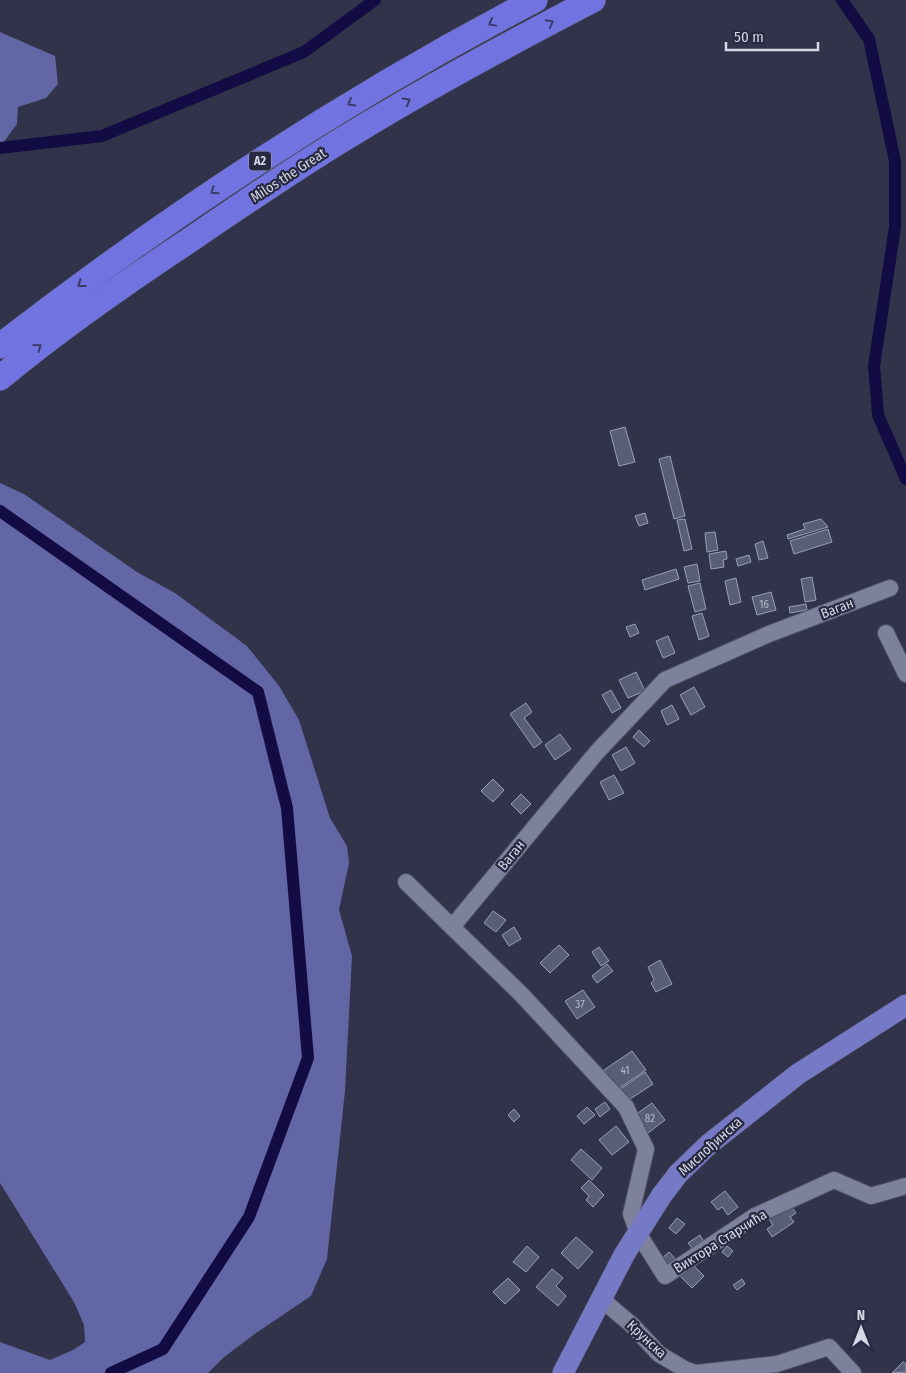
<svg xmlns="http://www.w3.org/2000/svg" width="906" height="1373" viewBox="0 0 906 1373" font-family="'Fira Sans Condensed',sans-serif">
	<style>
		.forest { fill: #6266a5 }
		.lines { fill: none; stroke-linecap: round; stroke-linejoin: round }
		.canal { stroke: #130c44; stroke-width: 12 }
		.building { fill: #5a5d76; stroke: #9a9eb9 }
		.minor-casing { stroke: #4e5063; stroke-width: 18 }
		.major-casing { stroke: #4e5063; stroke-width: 22 }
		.highway-casing { stroke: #4e5063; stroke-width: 26 }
		.minor { stroke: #7e819c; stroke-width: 16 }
		.major { stroke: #7679c5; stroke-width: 21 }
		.highway { stroke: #7174e0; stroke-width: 25 }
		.oneway { stroke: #3a3c68 }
		.labels { text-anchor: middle; stroke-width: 4.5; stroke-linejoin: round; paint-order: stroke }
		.number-label { font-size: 11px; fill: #b7b9cb }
		.shield { fill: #272940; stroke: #a2a4b5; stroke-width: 1 }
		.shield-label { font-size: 12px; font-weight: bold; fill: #d6d8e7 }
		.street-label { font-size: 14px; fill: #d6d8e7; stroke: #272940 }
	</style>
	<rect width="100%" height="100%" fill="#31334a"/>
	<g class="forest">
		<path d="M0,32L55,56L58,84L46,98L18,107L17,124L0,147Z"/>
		<path d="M0,483L24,494L137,572L175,593L247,646L279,686L299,720L330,818L347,846L349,863L339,910L352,956L345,1091L327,1259L311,1296L256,1333L223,1358L208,1373H0V1342L50,1360L73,1350L85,1342L84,1325L74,1302L0,1183Z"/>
	</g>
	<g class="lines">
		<g class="canal">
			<path d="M842,0L869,39L895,161V227L874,366L878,415L906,479"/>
			<path d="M0,148L102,136L304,52L375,0"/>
			<path d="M0,511L258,692L287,808L308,1058L249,1217L163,1349L111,1373"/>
		</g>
	</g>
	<g class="building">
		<path d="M625,427L635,462L619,466L610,431Z"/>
		<path d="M670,456L685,516L674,519L659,459Z"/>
		<path d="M645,513L648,523L639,526L635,516Z"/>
		<path d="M685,519L692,549L684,551L677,520Z"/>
		<path d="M821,519L828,527L788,539L787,535L805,529L803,524Z"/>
		<path d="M828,529L832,542L794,554L790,541Z"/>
		<path d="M715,532L718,550L707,552L705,533Z"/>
		<path d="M763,541L768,558L759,560L755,544Z"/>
		<path d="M726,551L727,559L723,560L724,567L711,569L709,554Z"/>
		<path d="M749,555L751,562L738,566L736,559Z"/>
		<path d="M697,564L700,581L688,583L684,567Z"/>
		<path d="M676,569L679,579L645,590L642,580Z"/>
		<path d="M812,577L816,600L805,602L801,579Z"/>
		<path d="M736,578L741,602L730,605L725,581Z"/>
		<path d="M700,583L706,609L695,612L688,586Z"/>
		<path d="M771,592L776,610L757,615L752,597Z"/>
		<path d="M806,604L807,610L790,613L789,607Z"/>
		<path d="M702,613L709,636L699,640L692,616Z"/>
		<path d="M635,624L639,633L630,637L626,627Z"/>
		<path d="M668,636L675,653L663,658L656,641Z"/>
		<path d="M636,672L645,691L628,698L619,680Z"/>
		<path d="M694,687L705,707L691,715L680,695Z"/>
		<path d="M611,690L621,708L612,713L602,695Z"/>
		<path d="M526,703L532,712L524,718L542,742L534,748L510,714Z"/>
		<path d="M672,705L679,719L667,725L661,711Z"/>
		<path d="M639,730L650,741L644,747L633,737Z"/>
		<path d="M560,734L571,749L555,760L545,745Z"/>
		<path d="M626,747L635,763L621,771L612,755Z"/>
		<path d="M614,775L624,793L609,800L600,782Z"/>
		<path d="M493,779L504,790L493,802L481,791Z"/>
		<path d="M521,794L531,804L521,814L511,804Z"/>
		<path d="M493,911L506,920L496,932L484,923Z"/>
		<path d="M514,927L521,939L509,946L502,935Z"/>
		<path d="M559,945L569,955L550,973L540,963Z"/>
		<path d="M599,947L609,961L601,966L592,952Z"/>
		<path d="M660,960L672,984L656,992L651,983L654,980L648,967Z"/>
		<path d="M607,964L613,971L597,983L592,976Z"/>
		<path d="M583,990L595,1007L577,1019L565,1001Z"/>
		<path d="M632,1051L646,1070L618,1089L604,1070Z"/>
		<path d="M645,1072L653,1084L627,1101L619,1090Z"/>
		<path d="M605,1102L610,1109L600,1117L595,1109Z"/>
		<path d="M652,1103L665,1120L648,1133L635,1115Z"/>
		<path d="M587,1107L595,1115L584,1124L577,1116Z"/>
		<path d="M514,1109L520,1116L514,1122L508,1115Z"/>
		<path d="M616,1126L629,1142L612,1155L599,1140Z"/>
		<path d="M581,1149L602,1168L592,1180L571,1160Z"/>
		<path d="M589,1180L604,1195L593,1207L586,1200L589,1196L581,1188Z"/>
		<path d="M725,1191L738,1207L728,1215L722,1207L718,1210L711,1202Z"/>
		<path d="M790,1205L796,1213L790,1217L794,1222L772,1237L767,1229L773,1225L767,1216Z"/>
		<path d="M677,1218L685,1224L676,1234L669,1228Z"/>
		<path d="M700,1235L703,1240L692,1248L688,1243Z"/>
		<path d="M576,1237L593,1252L578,1269L561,1253Z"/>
		<path d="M527,1246L539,1257L526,1272L513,1262Z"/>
		<path d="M727,1246L733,1251L728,1257L722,1252Z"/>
		<path d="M669,1252L677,1261L668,1268L661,1259Z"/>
		<path d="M690,1262L704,1276L692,1288L678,1274Z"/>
		<path d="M552,1269L563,1278L556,1286L566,1296L558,1306L536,1287Z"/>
		<path d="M508,1278L520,1290L505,1304L493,1292Z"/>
		<path d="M742,1279L745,1284L737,1290L733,1285Z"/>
		<path d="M903,1362L906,1364V1372L892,1373Z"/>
	</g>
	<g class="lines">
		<defs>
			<g id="minor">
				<path d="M890,588L769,634L665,680L597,752L452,927L521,994L626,1107L646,1149L631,1214L638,1233L665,1276L755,1216L834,1180L871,1196L906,1186"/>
				<path d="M886,633L906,674"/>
				<path d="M406,882L452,927"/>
				<path d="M601,1299L632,1325L659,1354L686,1370L696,1373"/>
				<path d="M697,1373L777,1364L829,1347L853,1373"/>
			</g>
			<path id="major" d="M563,1373L624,1255L662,1195L678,1174L708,1145L798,1074L906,1005"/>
			<g id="highway">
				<path d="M0,346C169,215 345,99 535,0"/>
				<path d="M0,378C60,328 125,283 190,240C244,203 298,166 355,132C432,85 512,42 593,0"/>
			</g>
		</defs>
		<use href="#minor" class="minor-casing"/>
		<use href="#major" class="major-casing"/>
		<use href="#highway" class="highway-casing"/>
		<use href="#minor" class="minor"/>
		<use href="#major" class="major"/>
		<use href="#highway" class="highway"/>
	</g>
	<defs><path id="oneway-chevron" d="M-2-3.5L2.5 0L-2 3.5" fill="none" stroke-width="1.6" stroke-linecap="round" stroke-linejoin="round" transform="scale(1.25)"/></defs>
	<g class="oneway">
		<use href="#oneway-chevron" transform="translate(492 23) rotate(151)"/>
		<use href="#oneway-chevron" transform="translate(550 23) rotate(-28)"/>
		<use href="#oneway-chevron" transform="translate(407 101) rotate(-30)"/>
		<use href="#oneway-chevron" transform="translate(351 103) rotate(149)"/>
		<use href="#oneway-chevron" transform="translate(214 191) rotate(146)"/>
		<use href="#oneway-chevron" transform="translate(81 284) rotate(143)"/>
		<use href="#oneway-chevron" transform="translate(38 347) rotate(-36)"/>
	</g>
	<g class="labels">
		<g class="number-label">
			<text x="764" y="608">16</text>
			<text x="580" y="1008">37</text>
			<text x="625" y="1074">41</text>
			<text x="650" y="1122">82</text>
		</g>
		<rect class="shield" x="249" y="151.5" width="22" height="19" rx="4"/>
		<g class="shield-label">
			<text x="260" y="165">A2</text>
		</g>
		<g class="street-label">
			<text transform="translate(288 175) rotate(-33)" y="5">Milos the Great</text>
			<text transform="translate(837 608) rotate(-21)" y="5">Ваган</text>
			<text transform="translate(511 855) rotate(-51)" y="5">Ваган</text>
			<text transform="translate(710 1146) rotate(-42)" y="5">Мислођинска</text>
			<text transform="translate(720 1241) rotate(-32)" y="5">Виктора Старчића</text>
			<text transform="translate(647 1339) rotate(43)" y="5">Крунска</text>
		</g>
	</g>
	<g transform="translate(861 1328)" stroke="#272940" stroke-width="4" paint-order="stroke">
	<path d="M0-4L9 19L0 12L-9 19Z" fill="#d6d8e7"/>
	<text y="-8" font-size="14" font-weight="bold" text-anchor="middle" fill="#d6d8e7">N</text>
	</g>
	<path d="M726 42v8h92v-8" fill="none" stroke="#d6d8e7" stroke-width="2.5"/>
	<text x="734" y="42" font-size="15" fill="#d6d8e7" stroke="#272940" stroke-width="4" paint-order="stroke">50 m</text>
</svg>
